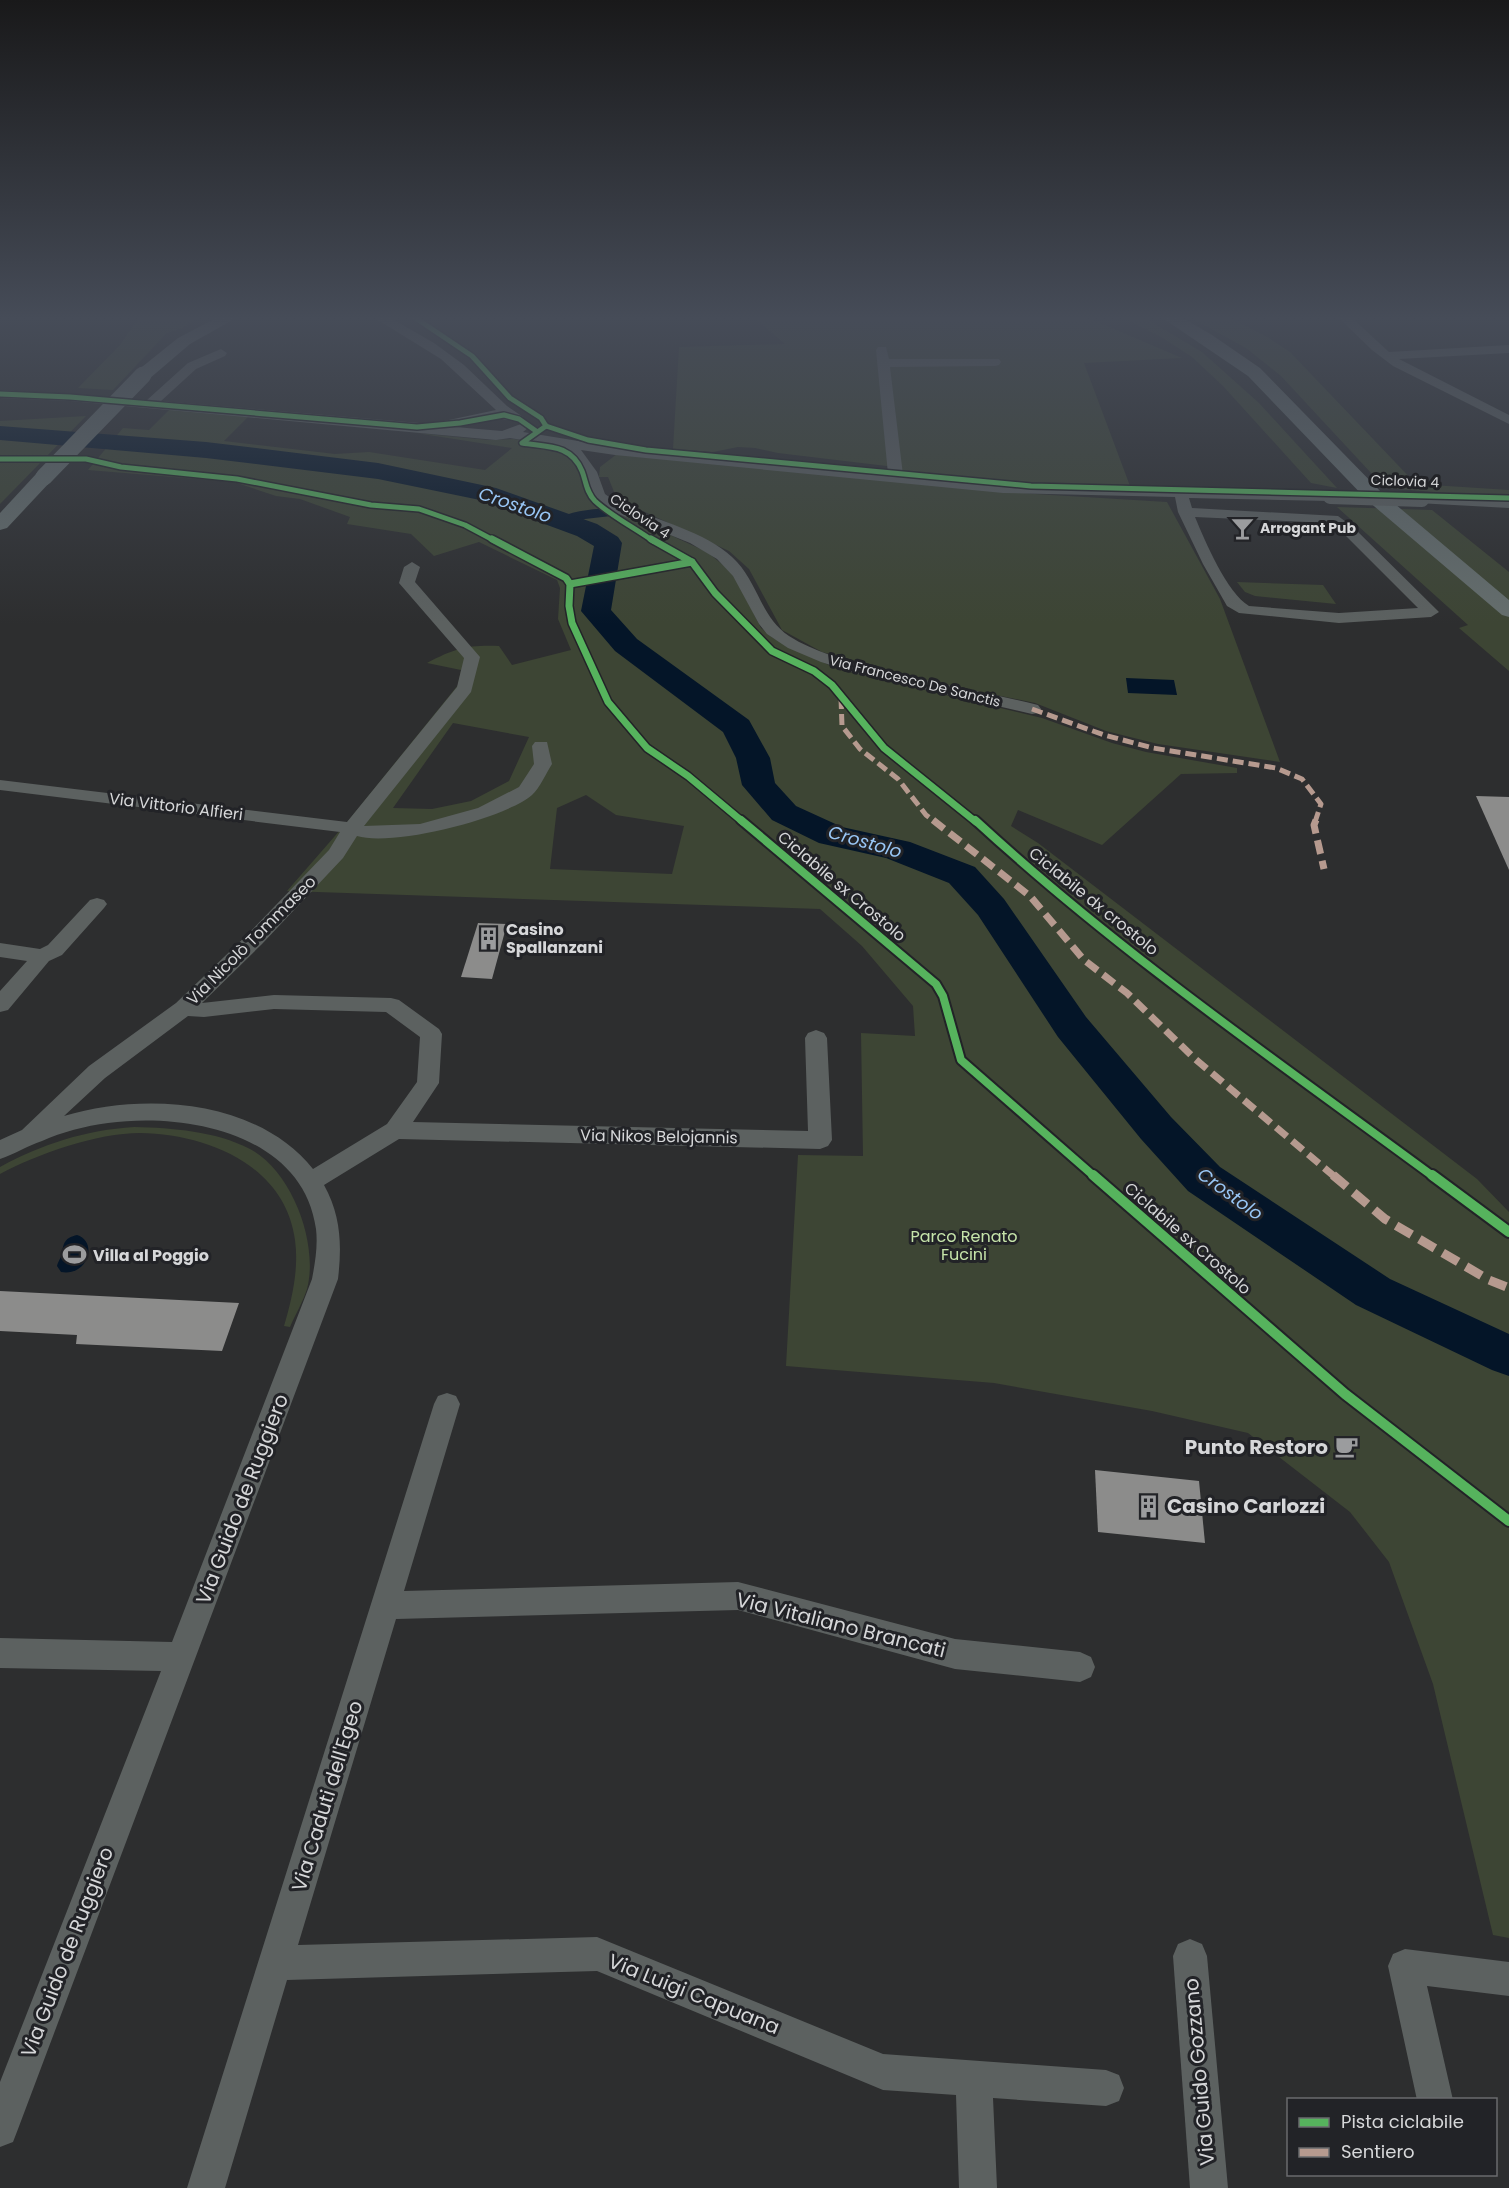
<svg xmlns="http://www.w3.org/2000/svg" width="1509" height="2188" viewBox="0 0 1509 2188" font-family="Poppins,sans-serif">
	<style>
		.green { fill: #3d4534; fill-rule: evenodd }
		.water { fill: #041528 }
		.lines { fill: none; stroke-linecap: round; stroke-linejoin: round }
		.canal { fill: #041528; fill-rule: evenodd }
		.river { fill: #041528; fill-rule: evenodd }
		.building { fill: #8c8c8b }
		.minor { fill: #5c6160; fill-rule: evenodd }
		.major { fill: #656e6d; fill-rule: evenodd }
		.minor-bridge { stroke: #5c6160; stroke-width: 14 }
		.major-bridge { stroke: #656e6d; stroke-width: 17 }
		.quiet-far2 { stroke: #b69a8f; stroke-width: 5; stroke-dasharray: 11 5; stroke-linecap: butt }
		.quiet-far1 { stroke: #b69a8f; stroke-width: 7; stroke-dasharray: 14 7; stroke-linecap: butt }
		.quiet { stroke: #b69a8f; stroke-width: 9; stroke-dasharray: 18 9; stroke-linecap: butt }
		.cycleway-far3-casing { stroke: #222327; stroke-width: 8 }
		.cycleway-far2-casing { stroke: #222327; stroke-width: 10 }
		.cycleway-far1-casing { stroke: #222327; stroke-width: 12 }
		.cycleway-casing { stroke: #222327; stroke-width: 14 }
		.cycleway-far3 { stroke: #56b35d; stroke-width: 5 }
		.cycleway-far2 { stroke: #56b35d; stroke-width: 7 }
		.cycleway-far1 { stroke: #56b35d; stroke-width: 8 }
		.cycleway { stroke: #56b35d; stroke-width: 10 }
		.labels { text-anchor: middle; stroke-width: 6; stroke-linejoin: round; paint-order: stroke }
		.far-street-label { font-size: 14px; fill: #d6d7d9; stroke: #222327 }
		.far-poi-label { font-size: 14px; font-weight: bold; fill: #d6d7d9; stroke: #222327; text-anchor: start }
		.street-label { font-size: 16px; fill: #d6d7d9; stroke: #222327 }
		.poi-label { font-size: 16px; font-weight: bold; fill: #d6d7d9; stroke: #222327; text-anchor: start }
		.park-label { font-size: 16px; fill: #c6e4aa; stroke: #222327 }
		.water-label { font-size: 18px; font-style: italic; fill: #99c7f6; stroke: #222327 }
		.near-poi-label { font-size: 20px; font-weight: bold; fill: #d6d7d9; stroke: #222327; text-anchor: end }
		.near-street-label { font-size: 20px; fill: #d6d7d9; stroke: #222327 }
	</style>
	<rect width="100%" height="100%" fill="#2d2e2f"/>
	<g class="green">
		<path d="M139,317H201L180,329L167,333L113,390L78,388L120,345Z"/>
		<path d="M753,317H1086L1182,358L1084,363L1130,486H1031L911,475L895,473V467L778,453L755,448L738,447L713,452L673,449L679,347L785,344Z"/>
		<path d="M1122,317H1143L1202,352L1259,403L1337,488L1311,483L1223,386L1192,357L1161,337Z"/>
		<path d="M1189,317H1229L1269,338L1290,352L1416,484L1509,490V498L1385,488L1281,376L1246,348Z"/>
		<path d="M170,409L248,417L224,441L335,454L369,452L485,470L512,448L416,433L488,440L514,439L567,448L607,506L707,552L733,573L761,628L773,638L837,669L1042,718L1112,743L1146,752L1237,768V773L1181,774L1102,845L1018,810L1011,826L1038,843L1477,1179L1509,1212V1938L1493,1935L1433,1684L1389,1562L1350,1512L1248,1433L1152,1411L994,1383L786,1366L798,1155L863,1156L861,1033L915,1036L913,1006L862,946L820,909L287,891L348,821L458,685L461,670L427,663C456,648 467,645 499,646L512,665L571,650L558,619L560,588L557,580L479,542L434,556L411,534L347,524L350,517L300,499L276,496L234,482L88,470L123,428L149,430ZM453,723L529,737L509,781L471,801L432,809L393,808ZM586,795L616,815L684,826L672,874L550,869L557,808Z"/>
		<path d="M86,416L0,504V421Z"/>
		<path d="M617,454L1035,494L1167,502L1220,599L1280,762L1158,744L1106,731L1035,703L937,683L822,652L782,630L749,569L729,551L617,499L608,477H599L600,467Z"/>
		<path d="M1337,507L1432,510L1509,572V671L1459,628L1468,625Z"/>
		<path d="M1237,582L1323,585L1336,604L1255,596L1245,592Z"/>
		<path d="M134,1127C173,1128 215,1131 250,1149C292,1171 319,1244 307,1289C303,1302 295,1315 290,1327L284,1326C292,1299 299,1269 295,1240C285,1165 207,1134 140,1133C97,1133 37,1154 0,1174V1167C42,1144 86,1130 134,1127Z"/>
	</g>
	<g class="water">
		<path d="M1126,678L1174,680L1177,695L1128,693Z"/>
		<path d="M77,1235C99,1242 87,1277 61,1272L57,1266C58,1261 62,1257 62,1252C64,1242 65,1238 77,1235Z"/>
	</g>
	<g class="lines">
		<path class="canal" d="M606,508L614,513L611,516L585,519L564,527L556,522C568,510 590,510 606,508Z"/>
		<path class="river" d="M0,426L206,442L378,463L496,488L597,524L618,537L622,543L611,610L637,639L749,720L770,758L775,783L796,806L842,827L910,842L975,867L1004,899L1086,1017L1171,1117L1220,1167L1390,1279L1509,1334V1376L1492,1370L1356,1305L1188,1191L1141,1139L1058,1037L978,915L949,883L886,858L819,843L772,820L742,785L736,758L723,732L615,651L581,611L594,546L577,536L480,500L378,479L206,458L0,440Z"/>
	</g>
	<g class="building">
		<path d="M1476,796L1509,797V870Z"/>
		<path d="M478,923L507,924L492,979L461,977Z"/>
		<path d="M0,1291L239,1303L222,1351L76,1344L77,1335L0,1331Z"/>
		<path d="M1095,1470L1199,1481L1205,1543L1098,1532Z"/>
	</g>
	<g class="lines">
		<g class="minor">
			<path d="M373,317H389L434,343L464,365L507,406L523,417L516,421L495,418L455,427L502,431L521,424L528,428L523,432L615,447L888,474L876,350L878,347H886L889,359H999L1001,362L999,365L995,366L890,367L903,475L1003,485L1335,494L1337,497L1335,500L1330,501L1189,498L1192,508L1338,516L1353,527L1439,612L1431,617L1339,623L1239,613L1227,606L1203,564L1178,512L1175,497L1003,493L615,455L581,450L597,472L605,494L612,499C650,520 708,530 737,562C758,585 762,618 789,636C814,652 845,660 874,667C928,682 984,692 1038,705L1041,709L1038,713L1032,714L855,673L821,662L788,648L767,634L759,624L733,576L717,559L690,543L616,513L594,499L583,472L565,447L510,438L496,440L70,401L0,398V390L147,400L188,363L221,349L227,353L225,356L196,369L161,401L443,425L444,421L496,410L441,359ZM1195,517L1329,523L1343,533L1418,608L1339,613L1249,606C1227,593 1205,541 1195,517Z"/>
			<path d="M1338,317H1351L1389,352L1509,345V353L1399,359L1509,415V424L1393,366L1372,350Z"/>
			<path d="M1422,496L1509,500V508L1417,503L1415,500Z"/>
			<path d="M412,562L420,567L415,582L480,657L471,692L364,826L420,824L478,808L519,787L534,764L532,746L535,742H547L552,764C546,773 540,788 532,795C504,819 392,847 357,836L343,858L262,944L202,1003L274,995L391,998L399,1000L439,1029L442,1034L439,1083L413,1122L808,1131L805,1038L808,1033L816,1030L824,1033L827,1038L832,1140L828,1146L820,1149L399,1139L324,1185C341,1216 342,1245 338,1279L18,2129L13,2142L0,2147V2082L161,1671L0,1668V1638L172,1642L312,1279C315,1263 318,1246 316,1229C303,1134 186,1112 108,1123C85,1126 62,1132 42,1141C27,1146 15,1154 0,1159V1140L22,1130L89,1066L176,1003L248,934L329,850L340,832L0,790V780L347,822L457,687L464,658L399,583L404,567ZM274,1009L386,1012L420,1037L417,1082L387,1124L313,1169C257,1099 144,1092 64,1116L105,1078L188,1016L204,1017Z"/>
			<path d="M97,898L104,900L107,904L104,908L62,955L49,961L8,1010L0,1012V991L27,961L0,957V943L40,949L48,945L90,900Z"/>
			<path d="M447,1393L456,1396L460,1404L404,1591L738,1582L955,1639L1080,1652L1091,1657L1095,1667L1091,1677L1080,1682L955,1669L738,1610L396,1619L298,1945L597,1937L883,2054L1106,2070L1119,2075L1124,2088L1119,2101L1106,2106L993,2098L997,2188H959L956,2095L883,2090L597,1971L287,1980L225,2188H187L434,1404L438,1396Z"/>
			<path d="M1190,1939L1202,1944L1207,1956L1228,2188H1190L1173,1956L1178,1944Z"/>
			<path d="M1405,1949L1509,1962V1996L1427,1986L1453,2100H1417L1388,1966L1393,1954Z"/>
		</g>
		<g class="major">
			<path d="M218,317H238L190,344L149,379H137L135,375L137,371L178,338Z"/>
			<path d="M1161,317H1181L1212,335L1260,368L1382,493L1509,600V617L1502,615L1368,501L1248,376Z"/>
			<path d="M44,471L51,473L53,477L51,481L7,528L0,530V513L37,473Z"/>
		</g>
		<path class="minor-bridge" d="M1330,497L1422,500"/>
		<path class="major-bridge" d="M44,477L143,375"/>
		<g class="quiet-far2">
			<path d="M841,698L842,726L860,749L898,779L926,815L935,822"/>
			<path d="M1032,709L1104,735L1153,748L1276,768L1302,779L1321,804L1315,822"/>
		</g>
		<g class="quiet-far1">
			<path d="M933,820L1030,896L1084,960L1127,993L1194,1058L1335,1177"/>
			<path d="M1316,820L1314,825L1324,869"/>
		</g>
		<path class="quiet" d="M1333,1175L1385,1219L1489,1280L1509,1288"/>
		<defs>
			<g id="cycleway-far3">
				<path d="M414,317L472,356L510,398L541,418L546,426"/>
				<path d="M0,394L70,397L417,427L460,423L504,415L519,419L536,431"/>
				<path d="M546,426L522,443C547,447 571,444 582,471C586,481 586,492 595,501C611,516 635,528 653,541"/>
				<path d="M546,426L588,440L646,450L1031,486L1509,498"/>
				<path d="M0,459H86L121,467L237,479L371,505L419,509L465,525L495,541"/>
			</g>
			<g id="cycleway-far2">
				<path d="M492,539L566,578L570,584L569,606L572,623L608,702L647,748L688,776L743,822"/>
				<path d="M651,539L692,562L715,593L772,651L814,671L832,685L884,748L976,822"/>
				<path d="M570,584L692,562"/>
			</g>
			<g id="cycleway-far1">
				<path d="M741,820L936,984L943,996L961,1060L1095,1177"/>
				<path d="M975,820C1117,951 1278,1062 1434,1177"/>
			</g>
			<g id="cycleway">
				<path d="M1093,1175L1345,1394L1509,1521"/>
				<path d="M1432,1175L1509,1232"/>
			</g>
		</defs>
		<use href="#cycleway-far3" class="cycleway-far3-casing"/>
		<use href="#cycleway-far2" class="cycleway-far2-casing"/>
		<use href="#cycleway-far1" class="cycleway-far1-casing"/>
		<use href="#cycleway" class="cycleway-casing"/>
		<use href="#cycleway-far3" class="cycleway-far3"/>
		<use href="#cycleway-far2" class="cycleway-far2"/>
		<use href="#cycleway-far1" class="cycleway-far1"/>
		<use href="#cycleway" class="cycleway"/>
	</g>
	<linearGradient id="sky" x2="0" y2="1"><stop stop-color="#19191a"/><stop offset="0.51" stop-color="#464c58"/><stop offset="1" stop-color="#464c58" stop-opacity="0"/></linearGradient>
	<rect width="1509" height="624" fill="url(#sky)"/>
	<defs>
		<symbol id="bar-bare" viewBox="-9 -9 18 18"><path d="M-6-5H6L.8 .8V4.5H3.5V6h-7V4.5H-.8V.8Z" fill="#9b9c9e" stroke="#222327" stroke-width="2.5" paint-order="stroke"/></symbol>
		<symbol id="building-bare" viewBox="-9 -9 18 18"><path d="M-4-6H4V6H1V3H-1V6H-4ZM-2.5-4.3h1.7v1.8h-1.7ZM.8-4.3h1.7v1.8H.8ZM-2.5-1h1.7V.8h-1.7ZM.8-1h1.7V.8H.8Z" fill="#9b9c9e" stroke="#222327" stroke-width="2.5" paint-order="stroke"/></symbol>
		<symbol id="stadium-bare" viewBox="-9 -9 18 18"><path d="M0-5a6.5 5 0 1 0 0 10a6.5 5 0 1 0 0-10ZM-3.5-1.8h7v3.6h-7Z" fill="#9b9c9e" stroke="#222327" stroke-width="2.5" paint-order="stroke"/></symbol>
		<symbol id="cafe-bare" viewBox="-9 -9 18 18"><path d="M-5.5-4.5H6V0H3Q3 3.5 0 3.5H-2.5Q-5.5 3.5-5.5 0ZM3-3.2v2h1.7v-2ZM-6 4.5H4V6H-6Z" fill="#9b9c9e" stroke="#222327" stroke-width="2.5" paint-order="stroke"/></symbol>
	</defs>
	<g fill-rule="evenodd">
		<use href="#bar-bare" x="1226" y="512" width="33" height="33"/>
		<use href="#building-bare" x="472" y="922" width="33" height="33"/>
		<use href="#stadium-bare" x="58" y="1238" width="33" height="33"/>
		<use href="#cafe-bare" x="1330" y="1430" width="33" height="33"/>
		<use href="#building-bare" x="1132" y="1490" width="33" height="33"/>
	</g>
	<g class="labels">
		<g class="far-street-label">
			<text transform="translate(1405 481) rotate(2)" y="5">Ciclovia 4</text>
			<text transform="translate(640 516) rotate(34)" y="5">Ciclovia 4</text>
			<text transform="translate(915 681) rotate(14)" y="5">Via Francesco De Sanctis</text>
		</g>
		<g class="far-poi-label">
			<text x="1260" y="533">Arrogant Pub</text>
		</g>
		<g class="street-label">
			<text transform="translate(176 806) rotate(7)" y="6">Via Vittorio Alfieri</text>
			<text transform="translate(842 886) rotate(40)" y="6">Ciclabile sx Crostolo</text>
			<text transform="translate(1094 901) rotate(39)" y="6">Ciclabile dx crostolo</text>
			<text transform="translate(251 940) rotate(-45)" y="6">Via Nicolò Tommaseo</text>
			<text transform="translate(659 1136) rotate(1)" y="6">Via Nikos Belojannis</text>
			<text transform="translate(1188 1238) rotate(41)" y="6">Ciclabile sx Crostolo</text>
		</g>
		<g class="poi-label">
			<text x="506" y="935">Casino<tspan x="506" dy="18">Spallanzani</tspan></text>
			<text x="93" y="1261">Villa al Poggio</text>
		</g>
		<g class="park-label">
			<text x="964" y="1242">Parco Renato<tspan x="964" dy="18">Fucini</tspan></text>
		</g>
		<g class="water-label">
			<text transform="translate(515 505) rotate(19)" y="6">Crostolo</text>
			<text transform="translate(865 842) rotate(16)" y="6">Crostolo</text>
			<text transform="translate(1230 1194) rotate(36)" y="6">Crostolo</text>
		</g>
		<g class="near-poi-label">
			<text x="1328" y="1454">Punto Restoro</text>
			<text x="1167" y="1513" text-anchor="start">Casino Carlozzi</text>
		</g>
		<g class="near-street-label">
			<text transform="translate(242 1499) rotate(-69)" y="7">Via Guido de Ruggiero</text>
			<text transform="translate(841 1625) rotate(14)" y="7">Via Vitaliano Brancati</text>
			<text transform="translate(327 1796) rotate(-73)" y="7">Via Caduti dell'Egeo</text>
			<text transform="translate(67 1952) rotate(-69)" y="7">Via Guido de Ruggiero</text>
			<text transform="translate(694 1994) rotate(22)" y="7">Via Luigi Capuana</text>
			<text transform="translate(1199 2072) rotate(-95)" y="7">Via Guido Gozzano</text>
		</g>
	</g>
	<rect x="1287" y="2098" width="210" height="78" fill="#222327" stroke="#6a6b6e" stroke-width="1.5"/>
	<rect x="1299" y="2118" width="30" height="9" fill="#56b35d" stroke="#6a6b6e" stroke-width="1.5"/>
	<text x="1341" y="2128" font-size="18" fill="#d6d7d9">Pista ciclabile</text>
	<rect x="1299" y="2148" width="30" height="9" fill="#b69a8f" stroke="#6a6b6e" stroke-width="1.5"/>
	<text x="1341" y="2158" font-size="18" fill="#d6d7d9">Sentiero</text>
</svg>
